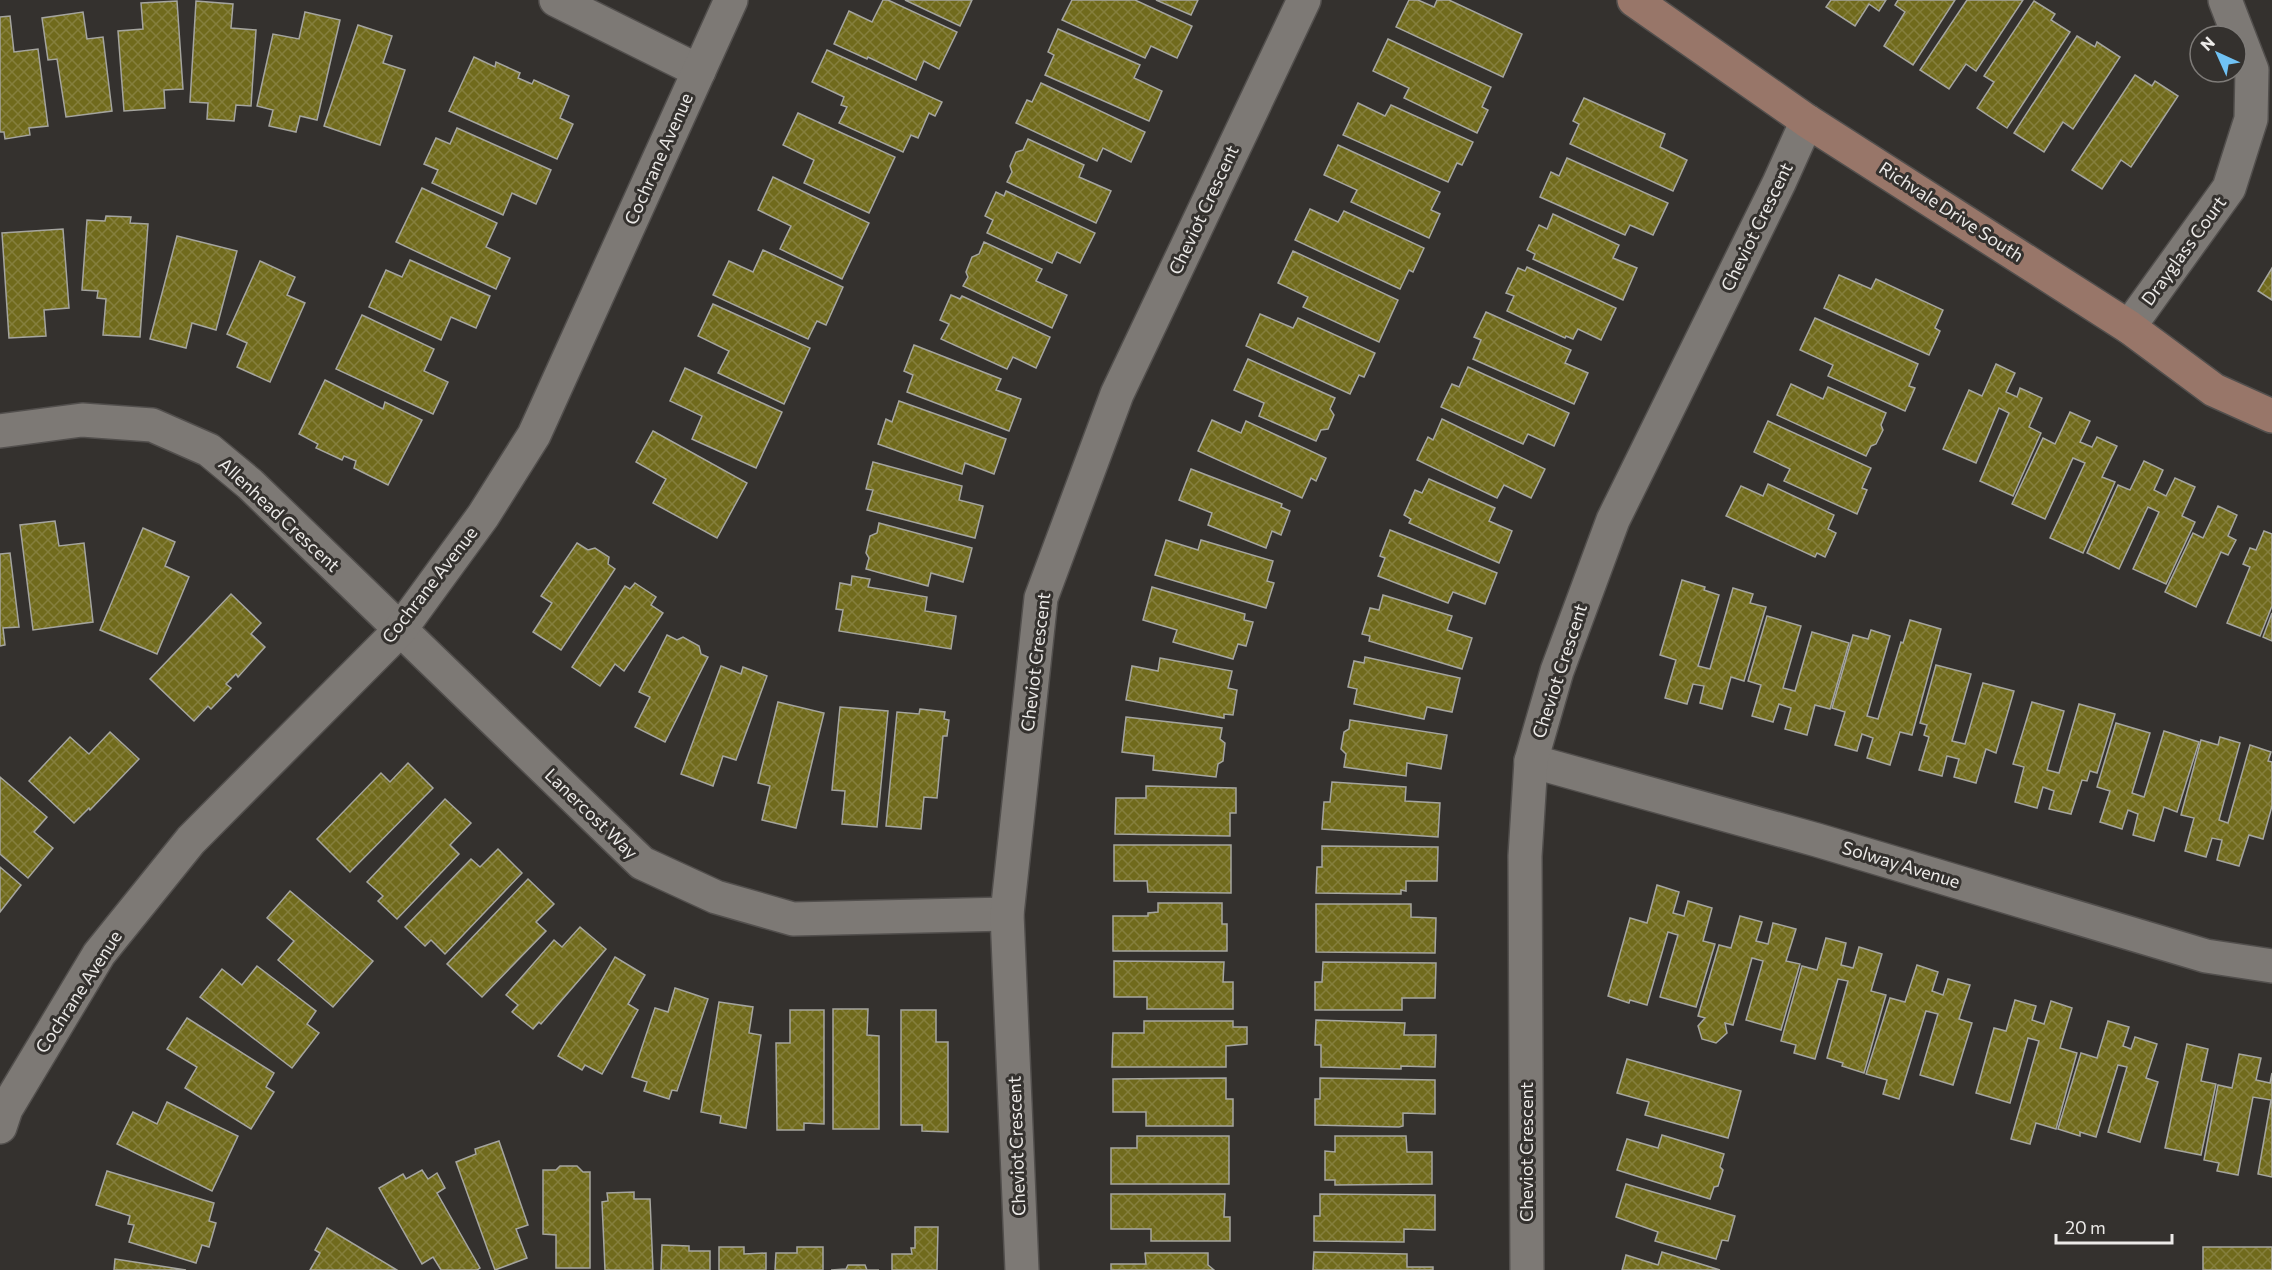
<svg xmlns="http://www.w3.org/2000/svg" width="2272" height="1270" viewBox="0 0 2272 1270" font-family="Commissioner,sans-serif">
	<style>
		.building { fill: url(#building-cross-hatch); stroke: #a5a59f; stroke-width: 1.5 }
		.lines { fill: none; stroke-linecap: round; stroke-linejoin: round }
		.street-casing { stroke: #524f4d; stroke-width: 36 }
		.secondary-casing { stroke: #524f4d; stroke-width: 36 }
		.street { stroke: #7d7975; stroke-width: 33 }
		.secondary { stroke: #987669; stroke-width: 33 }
		.labels { text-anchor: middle; stroke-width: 6; stroke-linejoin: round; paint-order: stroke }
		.street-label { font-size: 18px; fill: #eceae8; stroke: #34312e }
	</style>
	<defs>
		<pattern id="building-cross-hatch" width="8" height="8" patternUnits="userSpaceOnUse" patternTransform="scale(1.5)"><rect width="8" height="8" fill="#706a1c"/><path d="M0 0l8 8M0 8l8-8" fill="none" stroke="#857f3d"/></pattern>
	</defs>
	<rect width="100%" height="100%" fill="#34312e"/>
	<g class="building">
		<path d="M883,0H888L957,32L939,69L924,61L916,80L868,57L867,59L834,44L849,11L872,22Z"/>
		<path d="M905,0H972L960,26Z"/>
		<path d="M1072,0H1135L1192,26L1177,58L1151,46L1145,58L1062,20Z"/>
		<path d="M1156,0H1198L1191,15Z"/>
		<path d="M1409,0H1418L1434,7L1437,0H1449L1522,34L1503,77L1396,27Z"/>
		<path d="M1831,0H1886L1879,11L1869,4L1855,26L1826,7Z"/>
		<path d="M1898,0H1955L1913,65L1884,46L1905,12L1895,5Z"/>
		<path d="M1967,0H2023L1976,71L1966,64L1949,89L1920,70Z"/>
		<path d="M177,1L183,89L164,90L165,108L124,111L118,31L143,29L141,3Z"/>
		<path d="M196,1L233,4L231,28L256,30L251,106L236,105L234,121L207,119L208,103L190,102Z"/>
		<path d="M2034,1L2055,14L2051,20L2070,32L2007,128L1977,108L1994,82L1984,76Z"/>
		<path d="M83,12L87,39L103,37L112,111L66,117L57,59L48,60L42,18Z"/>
		<path d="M305,12L340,20L317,120L300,116L296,132L269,126L273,110L257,106L273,34L299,39Z"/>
		<path d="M10,16L14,52L38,49L48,126L29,128L30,135L5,139L4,132H0V17Z"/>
		<path d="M358,25L392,36L383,63L405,70L380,145L324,126Z"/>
		<path d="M1058,29L1140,65L1134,78L1162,91L1149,121L1045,75L1054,55L1048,52Z"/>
		<path d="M2077,36L2095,47L2097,42L2120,57L2073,129L2063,122L2044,152L2014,133Z"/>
		<path d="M1388,39L1491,87L1482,107L1488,110L1477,133L1404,98L1409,88L1373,71Z"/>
		<path d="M827,50L942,102L935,116L929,113L918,138L911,135L903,152L839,123L847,107L841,105L844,97L812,82Z"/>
		<path d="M474,57L495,67L496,62L520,73L518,78L532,84L534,80L569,96L560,118L573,124L557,159L449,111Z"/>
		<path d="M2135,75L2152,86L2155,81L2178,96L2131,167L2121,160L2102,189L2072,170Z"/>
		<path d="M1041,83L1145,132L1131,162L1103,148L1097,161L1016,123L1027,100L1032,102Z"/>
		<path d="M1584,98L1665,134L1660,147L1687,160L1673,191L1570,144L1579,124L1573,121Z"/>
		<path d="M1358,103L1385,116L1391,105L1473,142L1462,165L1457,163L1448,182L1343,135Z"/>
		<path d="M798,113L895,157L869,213L804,183L814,160L783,145Z"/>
		<path d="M457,128L551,170L536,204L512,193L503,215L432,183L438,170L424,164L436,138L450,144Z"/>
		<path d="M1028,139L1084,165L1079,177L1111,191L1096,223L1007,182L1012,172L1010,166L1016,152L1023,150Z"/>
		<path d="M1338,145L1440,192L1431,210L1440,214L1429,238L1351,202L1357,190L1324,175Z"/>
		<path d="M1567,158L1668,203L1653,235L1630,225L1625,235L1540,197L1551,172L1559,176Z"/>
		<path d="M773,177L869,223L842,279L780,249L791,226L758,210Z"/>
		<path d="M422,188L497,223L486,247L510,258L496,289L396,242Z"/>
		<path d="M1006,191L1095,233L1080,263L1057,252L1052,263L987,233L993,220L985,216L996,192L1004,196Z"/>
		<path d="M1310,209L1338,222L1344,211L1424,248L1413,272L1409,270L1400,289L1295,240Z"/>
		<path d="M1553,214L1619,245L1613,258L1637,268L1623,300L1533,259L1535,254L1527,250L1539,225L1547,229Z"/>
		<path d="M106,216L131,217L130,223L148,224L140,337L103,335L106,299L97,298L98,291L82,290L87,220L105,221Z"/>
		<path d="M63,229L69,308L44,310L46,336L9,338L2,233Z"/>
		<path d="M177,236L237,251L216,330L192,323L186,348L150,339Z"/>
		<path d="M984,242L1042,269L1036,281L1067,295L1052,328L963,286L968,277L966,272L972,257L979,254Z"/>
		<path d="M763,250L843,287L826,325L817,321L808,339L713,295L729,261L753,272Z"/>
		<path d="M1293,251L1398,300L1379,342L1303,307L1308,297L1278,283Z"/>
		<path d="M410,260L490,296L476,328L451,317L441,340L369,307L386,270L402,277Z"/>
		<path d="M260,261L295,277L287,295L305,303L270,382L237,367L247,343L227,334Z"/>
		<path d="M1527,267L1616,308L1601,340L1578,329L1573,339L1566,336L1565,338L1507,311L1514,296L1506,293L1518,268L1525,271Z"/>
		<path d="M2272,268V300L2258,291Z"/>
		<path d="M1839,275L1871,289L1876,279L1943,310L1935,328L1940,331L1929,355L1824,308Z"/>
		<path d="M951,295L960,299L962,296L1050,337L1036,368L1013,357L1007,369L941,339L949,324L940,320Z"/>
		<path d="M713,304L810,348L784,404L718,373L729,351L698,336Z"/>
		<path d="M1486,312L1571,350L1565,363L1588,373L1574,404L1473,359L1481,340L1474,337Z"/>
		<path d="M1260,314L1293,328L1298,318L1375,353L1364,377L1359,375L1350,394L1246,346Z"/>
		<path d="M362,315L434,349L424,371L448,382L433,414L336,369Z"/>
		<path d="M1815,318L1918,364L1909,386L1915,388L1905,411L1828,376L1833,365L1800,350Z"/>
		<path d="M914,345L1001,379L996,390L1021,399L1009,431L907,392L913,375L904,371Z"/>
		<path d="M1248,359L1335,398L1330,409L1334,415L1328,429L1321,430L1316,441L1259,416L1264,403L1234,390Z"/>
		<path d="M1996,364L2015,373L2006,392L2017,397L2020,388L2042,398L2029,427L2041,433L2013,496L1980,481L2009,413L1999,408L1976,463L1943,449L1969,390L1982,396Z"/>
		<path d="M1468,367L1569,413L1554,446L1528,434L1523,444L1441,407L1452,384L1459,387Z"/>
		<path d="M685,368L782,412L756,468L692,439L702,416L670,401Z"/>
		<path d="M325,380L383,409L385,402L422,420L388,485L354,468L356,461L344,456L342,460L316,448L318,444L299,434Z"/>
		<path d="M1791,384L1823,399L1828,387L1886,413L1881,425L1883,430L1876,444L1871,446L1866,456L1777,415Z"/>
		<path d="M899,401L1006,439L994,474L965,463L962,474L878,444L886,419L892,422Z"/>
		<path d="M2070,412L2090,421L2080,442L2092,447L2097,437L2117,446L2102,477L2115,482L2083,553L2050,538L2085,463L2073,458L2045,519L2012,504L2043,438L2055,444Z"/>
		<path d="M1442,419L1545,469L1531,498L1504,485L1497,498L1417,460L1428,437L1433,440Z"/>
		<path d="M1212,420L1241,433L1246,421L1326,458L1316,481L1311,478L1302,498L1198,451Z"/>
		<path d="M1768,421L1871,468L1862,488L1867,490L1857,514L1784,481L1790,469L1754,452Z"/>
		<path d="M653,431L747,483L717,538L653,503L666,479L636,462Z"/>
		<path d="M2144,461L2163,470L2154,490L2166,496L2175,478L2195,487L2182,516L2195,522L2166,584L2133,569L2159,512L2148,507L2119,569L2087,553L2118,485L2130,490Z"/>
		<path d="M873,462L962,486L959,500L983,506L975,538L867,510L873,490L866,489Z"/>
		<path d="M1191,469L1282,504L1281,507L1290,511L1281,535L1272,531L1266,548L1208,525L1212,513L1179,500Z"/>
		<path d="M1429,479L1495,508L1489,521L1512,531L1499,563L1409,523L1411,519L1404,515L1415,490L1422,493Z"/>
		<path d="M1768,484L1834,515L1828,529L1836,533L1825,557L1817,553L1815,557L1726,516L1741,486L1763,496Z"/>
		<path d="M2218,506L2237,515L2228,536L2236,540L2228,555L2221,552L2196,607L2165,592L2193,533L2203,538Z"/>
		<path d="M55,521L59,546L84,543L93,622L33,630L20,525Z"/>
		<path d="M879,523L972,548L963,582L931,573L928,586L866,569L869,558L866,553L870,536L877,533Z"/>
		<path d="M143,528L175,542L165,566L189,577L157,654L100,630Z"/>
		<path d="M1390,530L1497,573L1485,604L1453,592L1448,603L1378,576L1385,558L1380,556Z"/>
		<path d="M2264,531L2272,534V606L2260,636L2227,623L2250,567L2243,564L2250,548L2256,550Z"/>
		<path d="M1166,540L1198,550L1201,540L1273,561L1267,581L1274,583L1266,608L1155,575Z"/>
		<path d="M577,543L588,550L595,548L609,557L608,564L615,569L561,650L533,632L552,603L541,596Z"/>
		<path d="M10,553L19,627L3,628L5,645L0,646V554Z"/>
		<path d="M852,576L870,579L868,587L927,597L925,611L956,616L951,649L839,631L843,610L836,609L840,583L851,585Z"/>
		<path d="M1682,580L1705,587L1704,590L1719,595L1698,666L1710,669L1733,588L1753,594L1750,603L1766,607L1744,681L1731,677L1722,709L1700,703L1704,686L1693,684L1687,704L1665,698L1676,660L1660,655Z"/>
		<path d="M635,583L656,597L651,605L663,613L624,671L615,664L600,686L572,667L625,586L630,589Z"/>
		<path d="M1152,587L1245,614L1244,620L1253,622L1246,646L1238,644L1233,659L1173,642L1177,630L1143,620Z"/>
		<path d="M231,594L261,623L251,634L265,647L238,677L236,674L226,684L231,688L211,709L208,706L194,721L150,679Z"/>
		<path d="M1383,595L1452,616L1447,630L1472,638L1462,669L1369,641L1370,636L1362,634L1370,608L1379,610Z"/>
		<path d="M2272,613V641L2263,637Z"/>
		<path d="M1767,616L1801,626L1783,688L1795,691L1812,632L1849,643L1830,709L1815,705L1807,735L1785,729L1791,708L1779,704L1773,722L1752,716L1761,685L1748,681Z"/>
		<path d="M1910,620L1941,629L1912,735L1900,732L1890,765L1867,758L1873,738L1862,734L1857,751L1835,745L1845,712L1832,708L1853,635L1868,639L1871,630L1890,636L1867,716L1878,719L1901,642L1903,643Z"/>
		<path d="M667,635L677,640L683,637L699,646L701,654L708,657L665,742L635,727L650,697L639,692Z"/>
		<path d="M1365,657L1460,678L1452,712L1427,707L1424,719L1354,704L1357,689L1348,687L1354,661L1364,663Z"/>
		<path d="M1160,658L1232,671L1228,688L1237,690L1233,715L1224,714V718L1126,700L1132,666L1158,671Z"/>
		<path d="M1936,665L1971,674L1952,741L1965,744L1983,683L2014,691L1996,753L1986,749L1976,783L1954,777L1959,759L1947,756L1942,776L1919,770L1929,737L1924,735L1927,725L1920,723Z"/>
		<path d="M721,666L741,674L743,667L767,676L736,760L723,756L713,786L681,774Z"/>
		<path d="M778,702L824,713L796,828L762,820L770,786L758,783Z"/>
		<path d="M2032,702L2064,711L2047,770L2059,773L2079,704L2115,714L2097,773L2090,771L2087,781L2082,780L2071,814L2049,809L2054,791L2043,787L2037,808L2015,802L2024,767L2013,764Z"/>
		<path d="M840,707L888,711L877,827L842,824L845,791L832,790Z"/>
		<path d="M920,709L945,712L944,719L949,720L947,736H943L937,798L924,797L921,829L886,826L897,712L919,714Z"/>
		<path d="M1126,717L1222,728L1220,739L1225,743L1223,761L1218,764L1216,777L1153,770L1154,756L1122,752Z"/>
		<path d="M1350,720L1447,735L1441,769L1407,763L1406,776L1344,767L1346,754L1341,749L1344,732L1349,729Z"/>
		<path d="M2116,723L2150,733L2132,793L2144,797L2164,731L2199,742L2177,812L2164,807L2154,841L2133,835L2138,814L2128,810L2122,829L2100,822L2110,791L2097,787Z"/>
		<path d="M110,732L139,759L90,810L89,808L74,823L29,781L70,737L89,754Z"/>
		<path d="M2220,737L2240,743L2219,820L2228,823L2250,745L2271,752L2268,761L2272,762V806L2263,839L2249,835L2239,866L2217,860L2222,840L2212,838L2206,857L2185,851L2194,818L2181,815L2201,740L2218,745Z"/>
		<path d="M408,763L433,788L350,872L317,839L381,773L390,782Z"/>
		<path d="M0,777L47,817L34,832L53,848L28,878L0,854Z"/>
		<path d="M1332,782L1406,787L1405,801L1440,803L1438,837L1322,829L1324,802H1330Z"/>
		<path d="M1146,786L1236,788V813H1230V836L1115,834L1116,798H1146Z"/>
		<path d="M445,799L471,823L450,845L459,854L397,919L378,901L383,896L367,882Z"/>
		<path d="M1114,845H1231V893L1148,892L1147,881H1114Z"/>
		<path d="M1322,846L1438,847L1437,881H1406V891L1401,890V894L1316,893L1317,867H1322Z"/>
		<path d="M498,849L522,873L445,954L431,940L425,946L405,927L471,859L480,867Z"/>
		<path d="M0,867L21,885L0,912Z"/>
		<path d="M528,879L554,904L536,922L546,931L482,997L447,964Z"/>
		<path d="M1657,885L1679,892L1673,913L1684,916L1688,901L1712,908L1703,941L1715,944L1696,1007L1660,997L1678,935L1668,932L1647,1005L1630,1000L1629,1003L1608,996L1630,918L1647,923Z"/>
		<path d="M290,891L373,961L333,1007L278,960L294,941L267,918Z"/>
		<path d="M1158,903H1222V924H1227V951H1113V916H1148V913L1158,912Z"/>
		<path d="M1316,904H1411V917L1436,918L1435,953L1316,952Z"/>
		<path d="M1740,916L1762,922L1756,941L1768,944L1773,923L1796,929L1786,961L1800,964L1781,1030L1746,1020L1763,961L1752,958L1733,1025L1725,1023L1727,1033L1716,1043L1702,1039L1698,1026L1705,1018L1698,1016L1719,945L1731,948Z"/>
		<path d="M580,927L606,949L541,1024L539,1022L533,1029L512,1012L518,1005L506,995L554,940L562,947Z"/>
		<path d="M1826,938L1846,943L1841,965L1853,968L1859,947L1882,954L1871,991L1886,995L1864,1073L1842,1066L1843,1063L1827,1058L1848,981L1838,979L1815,1059L1794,1053L1796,1045L1781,1041L1802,966L1817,970Z"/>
		<path d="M615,957L645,975L628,1004L638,1010L602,1074L585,1065L582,1070L558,1056Z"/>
		<path d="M1114,961L1224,962L1223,982H1233V1009H1147V997H1114Z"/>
		<path d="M1323,962L1436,963L1435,998H1402V1010H1315V982H1322Z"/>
		<path d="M1917,965L1938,972L1932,991L1943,995L1948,979L1970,985L1959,1019L1972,1023L1953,1085L1920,1075L1938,1014L1926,1011L1899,1099L1883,1094L1887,1080L1866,1074L1890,998L1905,1002Z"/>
		<path d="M257,966L316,1011L307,1024L319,1033L292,1068L200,997L222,969L242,985Z"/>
		<path d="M675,988L708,999L677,1091L672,1090L669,1099L644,1091L647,1082L632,1077L655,1008L668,1012Z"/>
		<path d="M2015,1000L2036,1006L2032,1020L2044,1024L2051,1001L2072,1008L2060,1048L2077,1053L2056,1129L2036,1123L2030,1144L2011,1139L2039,1041L2028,1038L2010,1103L1976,1093L1994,1028L2006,1031Z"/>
		<path d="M719,1002L753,1007L749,1033L761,1035L746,1128L720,1123L721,1116L701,1112Z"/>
		<path d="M833,1009H868L867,1035L879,1036V1129H833Z"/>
		<path d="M790,1010H824V1124L804,1123V1130H777L776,1043H790Z"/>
		<path d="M901,1010H936V1042H948V1132L922,1131V1125H901Z"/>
		<path d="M187,1018L274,1073L266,1087L274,1092L251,1129L185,1088L197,1067L167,1049Z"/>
		<path d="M1316,1020L1405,1023L1404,1035H1436L1435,1067L1401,1066V1069L1321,1067V1045H1315Z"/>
		<path d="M1144,1021H1233V1027H1247V1044L1226,1046V1067H1112L1113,1033H1144Z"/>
		<path d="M2108,1021L2129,1027L2123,1046L2131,1049L2135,1037L2157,1044L2146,1078L2158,1082L2140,1142L2108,1132L2127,1067L2118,1065L2096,1137L2080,1132V1136L2058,1129L2081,1053L2097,1058Z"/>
		<path d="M2187,1044L2208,1049L2201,1081L2216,1084L2201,1155L2165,1148Z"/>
		<path d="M2239,1054L2261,1058L2256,1080L2270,1083L2272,1073V1177L2258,1174L2271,1100L2253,1097L2238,1175L2217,1171L2219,1163L2204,1160L2218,1085L2232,1088Z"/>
		<path d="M1627,1059L1741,1091L1728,1138L1645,1115L1649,1102L1617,1093Z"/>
		<path d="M1226,1078V1099H1233V1126H1146V1112H1113V1079Z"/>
		<path d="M1320,1078L1435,1080V1114L1403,1113V1126L1399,1127L1315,1125V1099H1320Z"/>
		<path d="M167,1102L238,1136L212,1191L117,1144L133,1112L157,1124Z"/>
		<path d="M1662,1135L1724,1154L1720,1167L1723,1170L1718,1186L1714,1187L1710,1199L1617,1170L1627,1139L1658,1148Z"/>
		<path d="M1137,1136H1229V1184H1111V1148H1137Z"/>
		<path d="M1335,1136H1406L1407,1152H1432V1184L1335,1185V1180H1325V1151L1335,1152Z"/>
		<path d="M499,1141L528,1225L516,1229L527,1258L495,1270L456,1162L476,1154L475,1149Z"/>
		<path d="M560,1166H577L583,1172H590V1268H556V1235L543,1234V1170H556Z"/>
		<path d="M422,1170L428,1179L437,1173L445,1188L437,1193L480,1268L477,1270H441L433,1257L422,1264L379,1188L403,1174L406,1179Z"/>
		<path d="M107,1171L214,1203L209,1221L216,1223L209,1247L202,1245L196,1263L129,1242L134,1225L128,1224L130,1216L96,1205Z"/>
		<path d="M1626,1184L1735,1216L1728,1241L1722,1240L1716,1259L1655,1241L1658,1232L1616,1217Z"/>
		<path d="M634,1192V1199H650L653,1270H605L602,1202L608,1201L607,1193Z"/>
		<path d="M1111,1194H1225L1224,1217H1230V1241H1151V1229H1111Z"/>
		<path d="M1320,1194L1435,1195V1230L1404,1229V1242L1314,1241V1216H1320Z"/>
		<path d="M915,1227H938L937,1270H892V1254H912L911,1248H915Z"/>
		<path d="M327,1228L397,1270H310L320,1253L315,1250Z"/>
		<path d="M662,1245L689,1246V1251H710V1270H661Z"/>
		<path d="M719,1247H744V1254L766,1253V1270H719Z"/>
		<path d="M797,1247H823V1270H775L776,1253H797Z"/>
		<rect x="2203" y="1247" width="69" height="23"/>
		<path d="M1314,1252L1407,1254V1267H1433V1270H1313Z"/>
		<path d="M1662,1252L1720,1270H1622L1626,1255L1658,1265Z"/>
		<path d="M1145,1253H1208V1265L1214,1270H1111V1264H1146Z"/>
		<path d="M115,1259L186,1270H114Z"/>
		<path d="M848,1265H865L867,1270H879H831L846,1269Z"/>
	</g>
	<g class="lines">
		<defs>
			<g id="street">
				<path d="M556,0L699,71"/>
				<path d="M2129,327L2229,188L2251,119L2252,70L2225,0"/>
				<path d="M0,431L82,420L152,425L209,450L250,484L642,863L716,897L793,919L1007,914"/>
				<path d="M1531,761L1817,840L2206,956L2272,966"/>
				<path d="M0,1127L6,1109L99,954L191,840L400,630L483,516L534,435L731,0"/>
				<path d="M1022,1270L1007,914L1041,598L1117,394L1304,0"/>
				<path d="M1527,1270L1525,856L1531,761L1557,671L1613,520L1779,183L1807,121"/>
			</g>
			<path id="secondary" d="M1634,0L1807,121L2129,327L2214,390L2272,416"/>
		</defs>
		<use href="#street" class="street-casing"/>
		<use href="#secondary" class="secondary-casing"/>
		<use href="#street" class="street"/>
		<use href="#secondary" class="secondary"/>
	</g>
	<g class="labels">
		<g class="street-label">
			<text transform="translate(659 159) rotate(-66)" y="6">Cochrane Avenue</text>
			<text transform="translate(1204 210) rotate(-65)" y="6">Cheviot Crescent</text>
			<text transform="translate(1951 212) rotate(33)" y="6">Richvale Drive South</text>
			<text transform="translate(1757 227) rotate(-64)" y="6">Cheviot Crescent</text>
			<text transform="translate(2184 251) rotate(-54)" y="6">Drayglass Court</text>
			<text transform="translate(279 515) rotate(43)" y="6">Allenhead Crescent</text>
			<text transform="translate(430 585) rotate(-52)" y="6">Cochrane Avenue</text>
			<text transform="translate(1036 662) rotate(-83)" y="6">Cheviot Crescent</text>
			<text transform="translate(1560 671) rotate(-72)" y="6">Cheviot Crescent</text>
			<text transform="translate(591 814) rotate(44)" y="6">Lanercost Way</text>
			<text transform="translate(1901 865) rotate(17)" y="6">Solway Avenue</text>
			<text transform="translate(79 992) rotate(-57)" y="6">Cochrane Avenue</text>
			<text transform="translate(1017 1146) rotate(-92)" y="6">Cheviot Crescent</text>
			<text transform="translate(1527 1152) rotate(-90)" y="6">Cheviot Crescent</text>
		</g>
	</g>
	<g transform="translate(2218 54) rotate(315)"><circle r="28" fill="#34312e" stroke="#7e7b78" stroke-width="1.5"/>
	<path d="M0-4.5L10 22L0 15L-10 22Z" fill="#70c2f4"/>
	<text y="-9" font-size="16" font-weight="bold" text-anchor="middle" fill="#eceae8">N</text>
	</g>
	<path d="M2056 1234v9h116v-9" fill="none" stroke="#eceae8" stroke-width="3"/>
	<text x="2065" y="1234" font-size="18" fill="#eceae8" stroke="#34312e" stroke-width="4.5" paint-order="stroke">20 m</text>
</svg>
